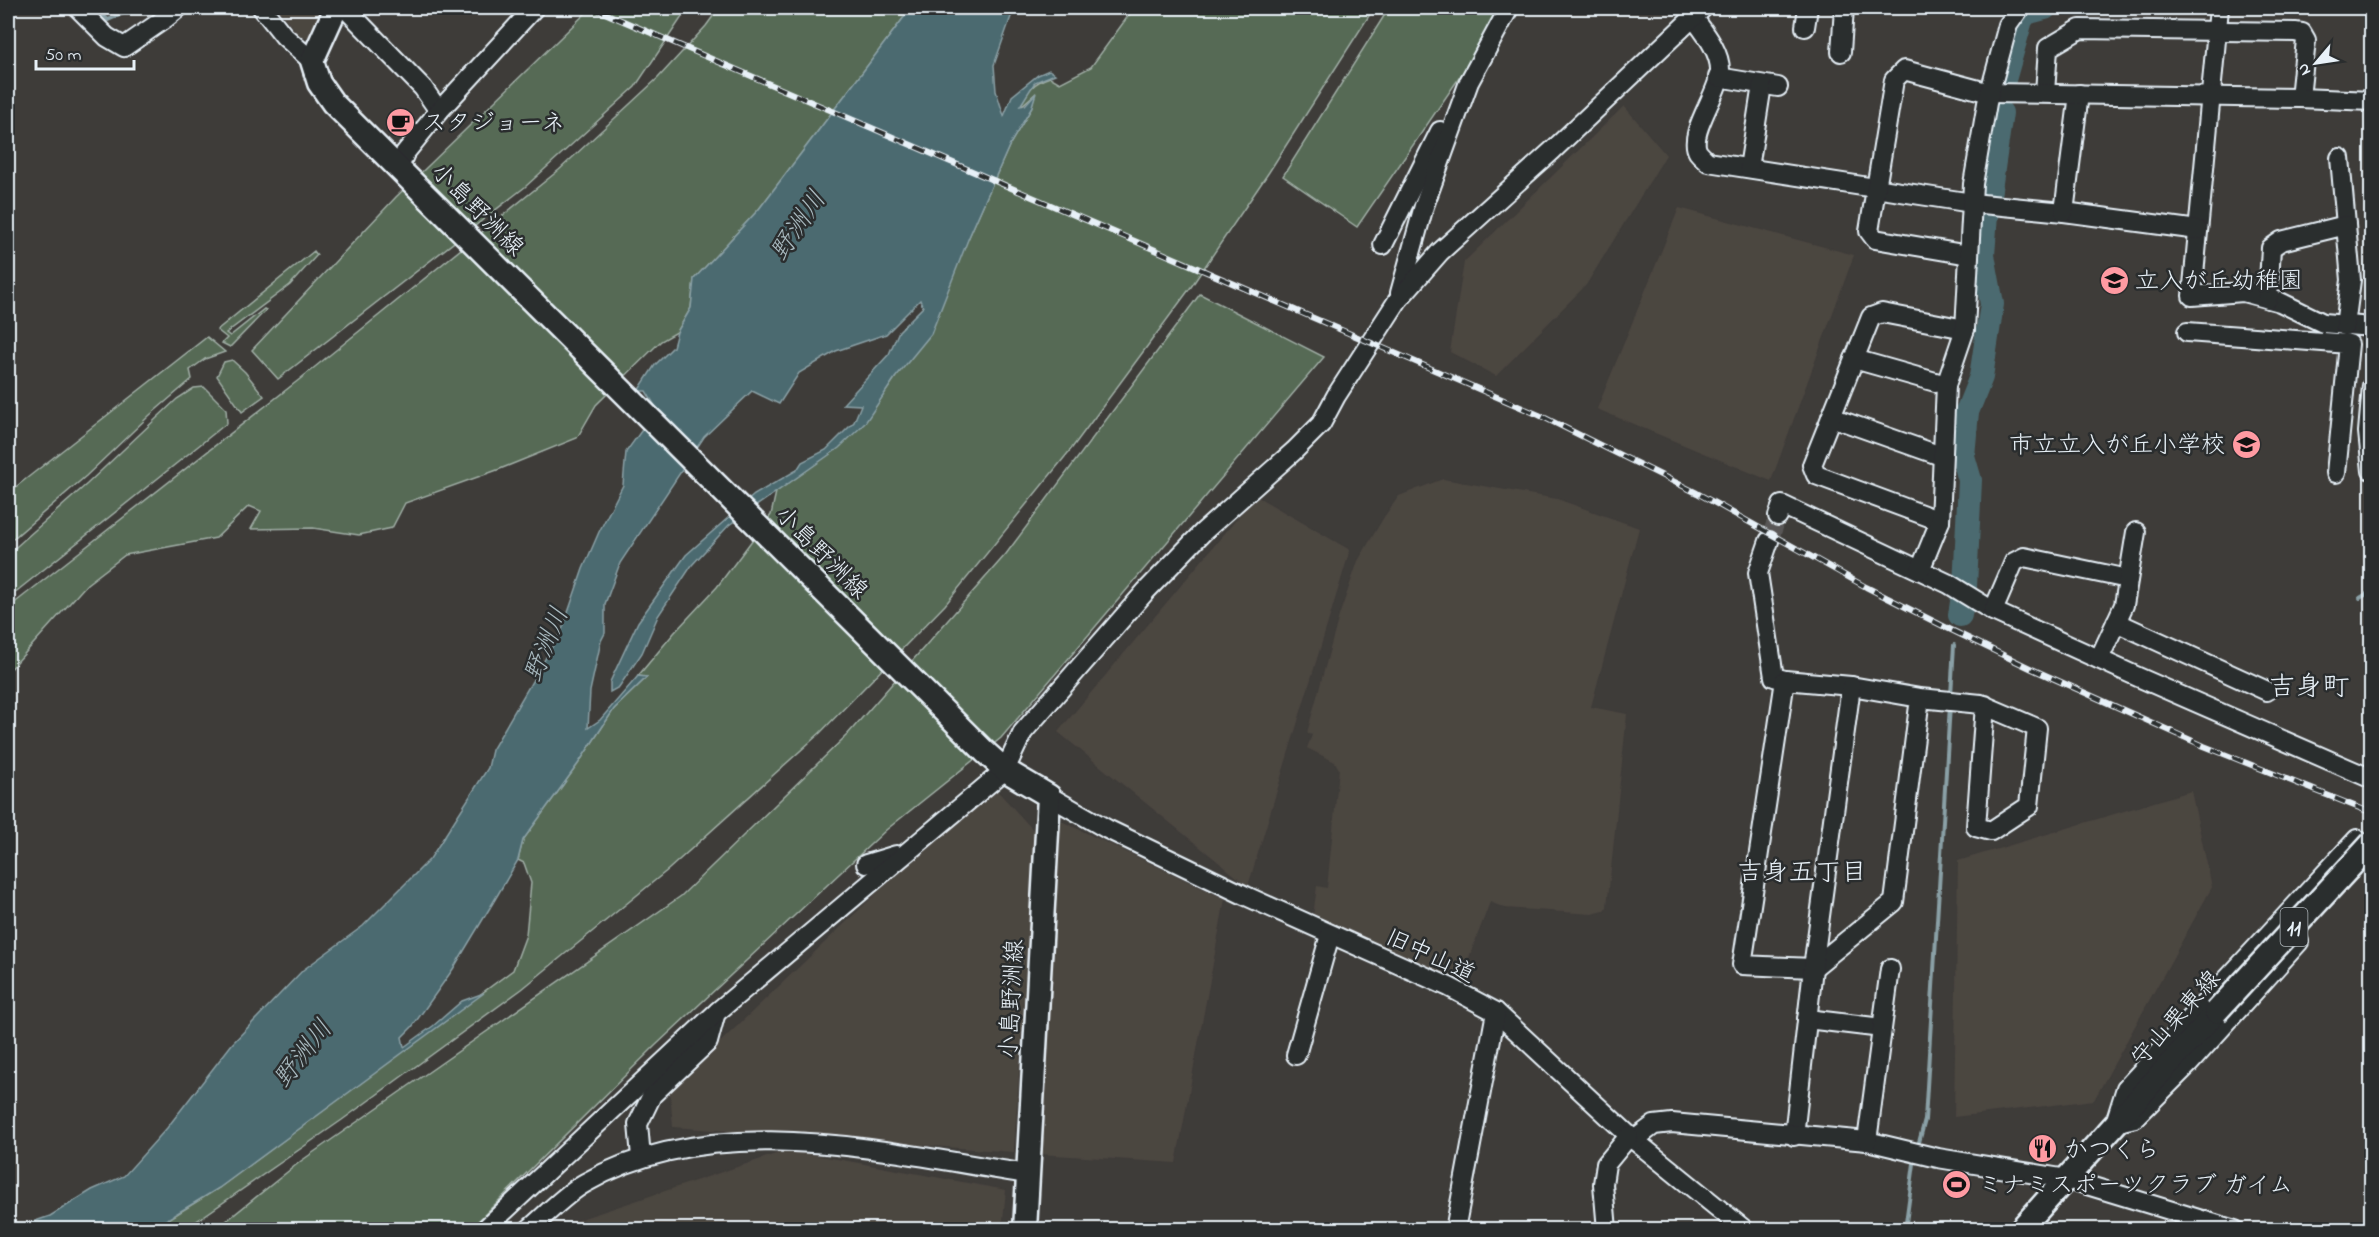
<svg xmlns="http://www.w3.org/2000/svg" width="2379" height="1237" viewBox="0 0 2379 1237" font-family="'Indie Flower','Klee One',sans-serif">
	<style>
		.built { fill: #4c4641 }
		.green { fill: #576b55; stroke: #a0aea6; stroke-width: 1.5 }
		.water { fill: #4c6a6f; stroke: #8aa0a6; stroke-width: 1.5 }
		.lines { fill: none; stroke-linecap: round; stroke-linejoin: round }
		.stream { stroke: #8aa0a6; stroke-width: 4 }
		.river { stroke: #4c6a6f; stroke-width: 24 }
		.minor-tunnel { stroke: #585756; stroke-width: 18; stroke-dasharray: 18 9; stroke-linecap: butt }
		.minor-casing { stroke: #e8f1f8; stroke-width: 22 }
		.major-casing { stroke: #e8f1f8; stroke-width: 27 }
		.minor { stroke: #2a2d2e; stroke-width: 18 }
		.major { stroke: #2a2d2e; stroke-width: 22 }
		.rail-casing { stroke: #e8f1f8; stroke-width: 6 }
		.rail { stroke: #2a2d2e; stroke-width: 4; stroke-dasharray: 11; stroke-linecap: butt }
		.major-bridge-casing { stroke: #e8f1f8; stroke-width: 27; stroke-linecap: butt }
		.major-bridge { stroke: #2a2d2e; stroke-width: 22 }
		.labels { text-anchor: middle; stroke-width: 5; stroke-linejoin: round; paint-order: stroke }
		.shield { fill: #2a2d2e; stroke: #afb6bb; stroke-width: 1.5 }
		.shield-label { font-size: 22px; font-weight: bold; fill: #e8f1f8 }
		.poi-label { font-size: 24px; fill: #e8f1f8; stroke: #2a2d2e; text-anchor: start }
		.street-label { font-size: 24px; fill: #e8f1f8; stroke: #2a2d2e }
		.water-label { font-size: 26px; font-style: italic; fill: #aabbc1; stroke: #2a2d2e }
		.neighbourhood-label { font-size: 26px; fill: #e8f1f8; stroke: #2a2d2e }
		.quarter-label { font-size: 27px; fill: #e8f1f8; stroke: #2a2d2e }
	</style>
	<rect width="100%" height="100%" fill="#3e3c39"/>
	<filter id="ink" filterUnits="userSpaceOnUse"><feTurbulence type="fractalNoise" baseFrequency=".0167" numOctaves="2"/><feDisplacementMap in="SourceGraphic" scale="12" xChannelSelector="R" yChannelSelector="G"/><feConvolveMatrix kernelMatrix="1 2 1 2 8 2 1 2 1" color-interpolation-filters="sRGB"/></filter>
	<g filter="url(#ink)">
		<g class="built">
			<path d="M277,8H322L310,37H300Z"/>
			<path d="M1624,106L1666,155L1586,285L1496,376L1450,352L1464,262Z"/>
			<path d="M1679,208L1854,255L1771,481L1597,409Z"/>
			<path d="M1443,479L1557,499L1639,528L1591,707L1627,714L1607,907L1604,911L1592,914L1505,908L1490,902L1465,968L1456,984L1313,916L1317,886L1327,888L1339,769L1335,762L1307,748L1312,735L1307,733L1339,616L1358,561L1384,517L1399,496Z"/>
			<path d="M1256,496L1350,550L1248,886L1058,732Z"/>
			<path d="M991,784L1035,832L1014,1152L673,1127L670,1090Z"/>
			<path d="M2191,791L2212,887L2094,1100L1954,1117L1958,861Z"/>
			<path d="M1057,819L1225,899L1176,1163L1040,1154Z"/>
			<path d="M788,1150L1006,1190L1002,1229L564,1230L569,1223Z"/>
		</g>
		<g class="green">
			<path d="M591,8H688L635,87L525,187L278,379L252,350L396,197Z"/>
			<path d="M719,8H911L759,209L694,279L691,308L677,332L661,341L596,405L577,438L500,469L405,503L392,528L359,535L313,528L251,529L261,511L249,506L216,538L125,555L87,584L8,672V608L300,379L559,170L658,78L706,26Z"/>
			<path d="M1134,8H1374L1269,172L1191,287L1072,448L945,605L820,733L669,869L522,989L342,1120L185,1229L151,1230L219,1188L513,970L526,935L531,883L524,863L518,860L523,840L578,764L614,709L647,677L638,676L674,633L717,587L771,515L776,492L838,448L864,423L895,378L969,237L1010,144L1031,109L1035,94L1020,107C1028,90 1032,83 1050,77L1060,83L1091,67Z"/>
			<path d="M1389,8H1507L1357,227L1283,176Z"/>
			<path d="M314,251L317,255L290,285L226,333L230,336L264,309L266,310L230,347L222,343L227,338L217,330Z"/>
			<path d="M1200,294L1324,357L1001,738L886,830L655,1046L470,1229L215,1230L301,1161L681,896L847,735L1006,554Z"/>
			<path d="M207,337L225,352L205,359L190,370L192,379L150,415L86,476L8,543V493Z"/>
			<path d="M232,360L245,372L264,396L242,412L217,376L224,362Z"/>
			<path d="M204,387L226,409L227,423L8,598V554L87,484L177,399L194,388Z"/>
		</g>
		<path class="water" d="M911,8H1014L994,65L996,91L1004,116L1012,96L1038,75L1049,70L1055,74L1035,82L1020,106L1025,105L1036,93L1031,109L1010,144L969,237L931,334L895,378L865,423L839,448L729,525L692,565L658,616L642,653L619,687L610,692V682L638,622L686,555L754,495L797,470L802,462L826,450L854,422L861,405L843,404L889,354L899,331L923,307L920,300L886,334L836,351L799,373L779,404L752,391L704,437L620,563L605,604V633L601,641L590,691L588,728L600,720L638,676L647,677L614,709L578,764L523,840L518,860L494,901L453,969L412,1027L402,1037L404,1047L433,1026L462,1001L484,993L219,1188L151,1229L9,1230L50,1216L92,1190L124,1176L167,1128L232,1044L303,970L363,926L430,859L488,768L492,750L562,630L583,569L599,532L623,485L626,452L657,409L646,391H638L655,365L673,347L677,332L691,308L694,279L759,209Z"/>
		<g class="lines">
			<g class="stream">
				<path d="M95,8L108,20L135,8"/>
				<path d="M2360,598L2372,591"/>
				<path d="M1951,695L1954,645"/>
				<path d="M1918,1146L1925,1120L1950,705"/>
				<path d="M1905,1230L1915,1156"/>
			</g>
			<g class="river">
				<path d="M2004,80L2021,20L2026,13L2045,8"/>
				<path d="M1989,196L2001,113"/>
				<path d="M1965,587L1970,480L1963,456L1967,412L1981,377L1992,304L1983,255L1986,215"/>
				<path d="M1960,615L1962,602"/>
			</g>
			<path class="minor-tunnel" d="M1769,541L1778,516"/>
			<defs>
				<g id="minor">
					<path d="M78,8L107,37L124,47L166,18L178,8"/>
					<path d="M262,8L284,36L312,61"/>
					<path d="M345,8L423,88L439,111"/>
					<path d="M2219,8L2192,296L2243,292L2280,302L2323,323L2372,327"/>
					<path d="M1693,17C1704,32 1721,52 1720,72C1719,93 1687,134 1698,152C1701,156 1705,159 1708,162L1972,203L2064,212L2198,230"/>
					<path d="M1805,27L1808,8"/>
					<path d="M1841,52L1844,8"/>
					<path d="M1718,77L1778,87"/>
					<path d="M2045,93L2048,48L2080,29L2295,32L2302,33L2306,40L2300,98"/>
					<path d="M2340,158L2346,225"/>
					<path d="M399,168L405,153L439,111L534,8"/>
					<path d="M1749,168L1762,85"/>
					<path d="M2064,212L2079,94"/>
					<path d="M1383,245L1440,131"/>
					<path d="M1969,255L1875,239L1869,231L1894,80L1904,70L1990,93L2300,98L2372,101"/>
					<path d="M1400,293L1424,206L1469,82L1509,8"/>
					<path d="M2268,299L2271,248L2281,241L2346,225L2351,280L2345,326"/>
					<path d="M2187,332L2349,344L2336,473"/>
					<path d="M1854,359L1946,385"/>
					<path d="M2372,386L2368,432L2372,471"/>
					<path d="M1831,417L1941,456"/>
					<path d="M1778,516L1782,505L1949,584L1993,611L2138,677L2372,779"/>
					<path d="M1940,521L1816,475L1812,465L1871,317L1882,313L1965,329"/>
					<path d="M1769,541L1758,573L1774,677L1785,680"/>
					<path d="M1920,570L1940,521L1946,385L1965,329L1973,184L1987,103L2008,25L2020,8"/>
					<path d="M1993,611L2014,562L2024,557L2128,579"/>
					<path d="M2116,622L2267,691"/>
					<path d="M2099,659L2124,605L2136,532"/>
					<path d="M1920,698L1894,902L1813,968L1742,965L1785,680L1851,686L1920,698L1981,704L2037,728L2029,806L1991,831L1976,827L1985,705"/>
					<path d="M1049,796L1107,829L1246,896L1449,987L1496,1012L1634,1140L1745,1230"/>
					<path d="M866,864L896,855"/>
					<path d="M1807,1019L1882,1028"/>
					<path d="M1296,1055L1330,935"/>
					<path d="M2118,1122L2135,1118L2189,1064L2299,942L2280,925"/>
					<path d="M2115,1123L2126,1088L2357,839"/>
					<path d="M1794,1136L1813,968L1851,686"/>
					<path d="M1634,1140L1654,1125L1672,1123L1867,1141L1938,1158L2067,1179L2235,1230"/>
					<path d="M1867,1141L1890,969"/>
					<path d="M641,1157L638,1124L652,1095L708,1042L715,1016"/>
					<path d="M484,1230L717,1012L1005,770L1023,732L1146,591L1203,532L1294,451L1321,424L1336,396L1398,300L1440,252L1553,150L1703,8"/>
					<path d="M528,1230C546,1215 565,1194 585,1183C716,1108 888,1153 1028,1174"/>
					<path d="M1455,1230L1496,1012"/>
					<path d="M1607,1230L1603,1184L1606,1164L1629,1136"/>
				</g>
				<g id="major">
					<path d="M336,8L312,61L319,83L333,103L985,752L1005,770L1049,796L1025,1230"/>
					<path d="M2020,1230L2216,1012"/>
				</g>
			</defs>
			<use href="#minor" class="minor-casing"/>
			<use href="#major" class="major-casing"/>
			<use href="#minor" class="minor"/>
			<use href="#major" class="major"/>
			<defs>
				<path id="rail" d="M593,8L1539,415L1697,493L1866,587L1943,626L2032,669L2204,746L2372,813"/>
			</defs>
			<use href="#rail" class="rail-casing"/>
			<use href="#rail" class="rail"/>
			<defs>
				<path id="major-bridge" d="M2216,1012L2372,843"/>
			</defs>
			<use href="#major-bridge" class="major-bridge-casing"/>
			<use href="#major-bridge" class="major-bridge"/>
		</g>
	</g>
	<defs>
		<symbol id="cafe-disc" viewBox="-11 -11 22 22"><circle r="9.5" fill="#ff9aa2" stroke="#2a2d2e"/><path d="M-5.5-4.5H6V0H3Q3 3.5 0 3.5H-2.5Q-5.5 3.5-5.5 0ZM3-3.2v2h1.7v-2ZM-6 4.5H4V6H-6Z" fill="#111"/></symbol>
		<symbol id="school-disc" viewBox="-11 -11 22 22"><circle r="9.5" fill="#ff9aa2" stroke="#2a2d2e"/><path d="M0-5L7-2L0 1L-7-2ZM-4 1L0 2.5L4 1V4Q0 6-4 4Z" fill="#111"/></symbol>
		<symbol id="restaurant-disc" viewBox="-11 -11 22 22"><circle r="9.5" fill="#ff9aa2" stroke="#2a2d2e"/><path d="M-5-6h1v4h1v-4h1v4h1v-4h1v5L-1.5 .5V6h-2V.5L-5-1ZM5-6V6H3V1.5H1.5Q1.5-4 5-6Z" fill="#111"/></symbol>
		<symbol id="stadium-disc" viewBox="-11 -11 22 22"><circle r="9.5" fill="#ff9aa2" stroke="#2a2d2e"/><path d="M0-5a6.5 5 0 1 0 0 10a6.5 5 0 1 0 0-10ZM-3.5-1.8h7v3.6h-7Z" fill="#111"/></symbol>
	</defs>
	<g fill-rule="evenodd">
		<use href="#cafe-disc" x="384" y="106" width="33" height="33"/>
		<use href="#school-disc" x="2098" y="264" width="33" height="33"/>
		<use href="#school-disc" x="2230" y="428" width="33" height="33"/>
		<use href="#restaurant-disc" x="2026" y="1132" width="33" height="33"/>
		<use href="#stadium-disc" x="1940" y="1168" width="33" height="33"/>
	</g>
	<g class="labels">
		<rect class="shield" x="2280.5" y="908" width="27" height="38" rx="4.5"/>
		<g class="shield-label">
			<text x="2294" y="935">11</text>
		</g>
		<g class="poi-label">
			<text x="422" y="130">スタジョーネ</text>
			<text x="2135" y="288">立入が丘幼稚園</text>
			<text x="2225" y="452" text-anchor="end">市立立入が丘小学校</text>
			<text x="2064" y="1157">かつくら</text>
			<text x="1978" y="1192">ミナミスポーツクラブ ガイム</text>
		</g>
		<g class="street-label">
			<text transform="translate(478 209) rotate(45)" y="8">小島野洲線</text>
			<text transform="translate(822 552) rotate(45)" y="8">小島野洲線</text>
			<text transform="translate(1431 955) rotate(25)" y="8">旧中山道</text>
			<text transform="translate(1011 999) rotate(-87)" y="8">小島野洲線</text>
			<text transform="translate(2175 1018) rotate(-48)" y="8">守山栗東線</text>
		</g>
		<g class="water-label">
			<text transform="translate(797 225) rotate(-56)" y="9">野洲川</text>
			<text transform="translate(545 644) rotate(-68)" y="9">野洲川</text>
			<text transform="translate(302 1053) rotate(-52)" y="9">野洲川</text>
		</g>
		<g class="neighbourhood-label">
			<text x="1802" y="880">吉身五丁目</text>
		</g>
		<g class="quarter-label">
			<text x="2309" y="695">吉身町</text>
		</g>
	</g>
	<rect width="2379" height="1237" fill="none" stroke="#2a2d2e" stroke-width="30"/>
	<rect x="15" y="15" width="2349" height="1207" fill="none" stroke="#e8f1f8" stroke-width="2" filter="url(#ink)"/>
	<g transform="translate(2316 63) rotate(241)" stroke="#2a2d2e" stroke-width="4.5" paint-order="stroke">
	<path d="M0-4.5L10 22L0 15L-10 22Z" fill="#e8f1f8"/>
	<text y="-9" font-size="16" font-weight="bold" text-anchor="middle" fill="#e8f1f8">N</text>
	</g>
	<path d="M36 60v9h98v-9" fill="none" stroke="#e8f1f8" stroke-width="3"/>
	<text x="45" y="60" font-size="18" fill="#e8f1f8" stroke="#2a2d2e" stroke-width="4.5" paint-order="stroke">50 m</text>
</svg>
